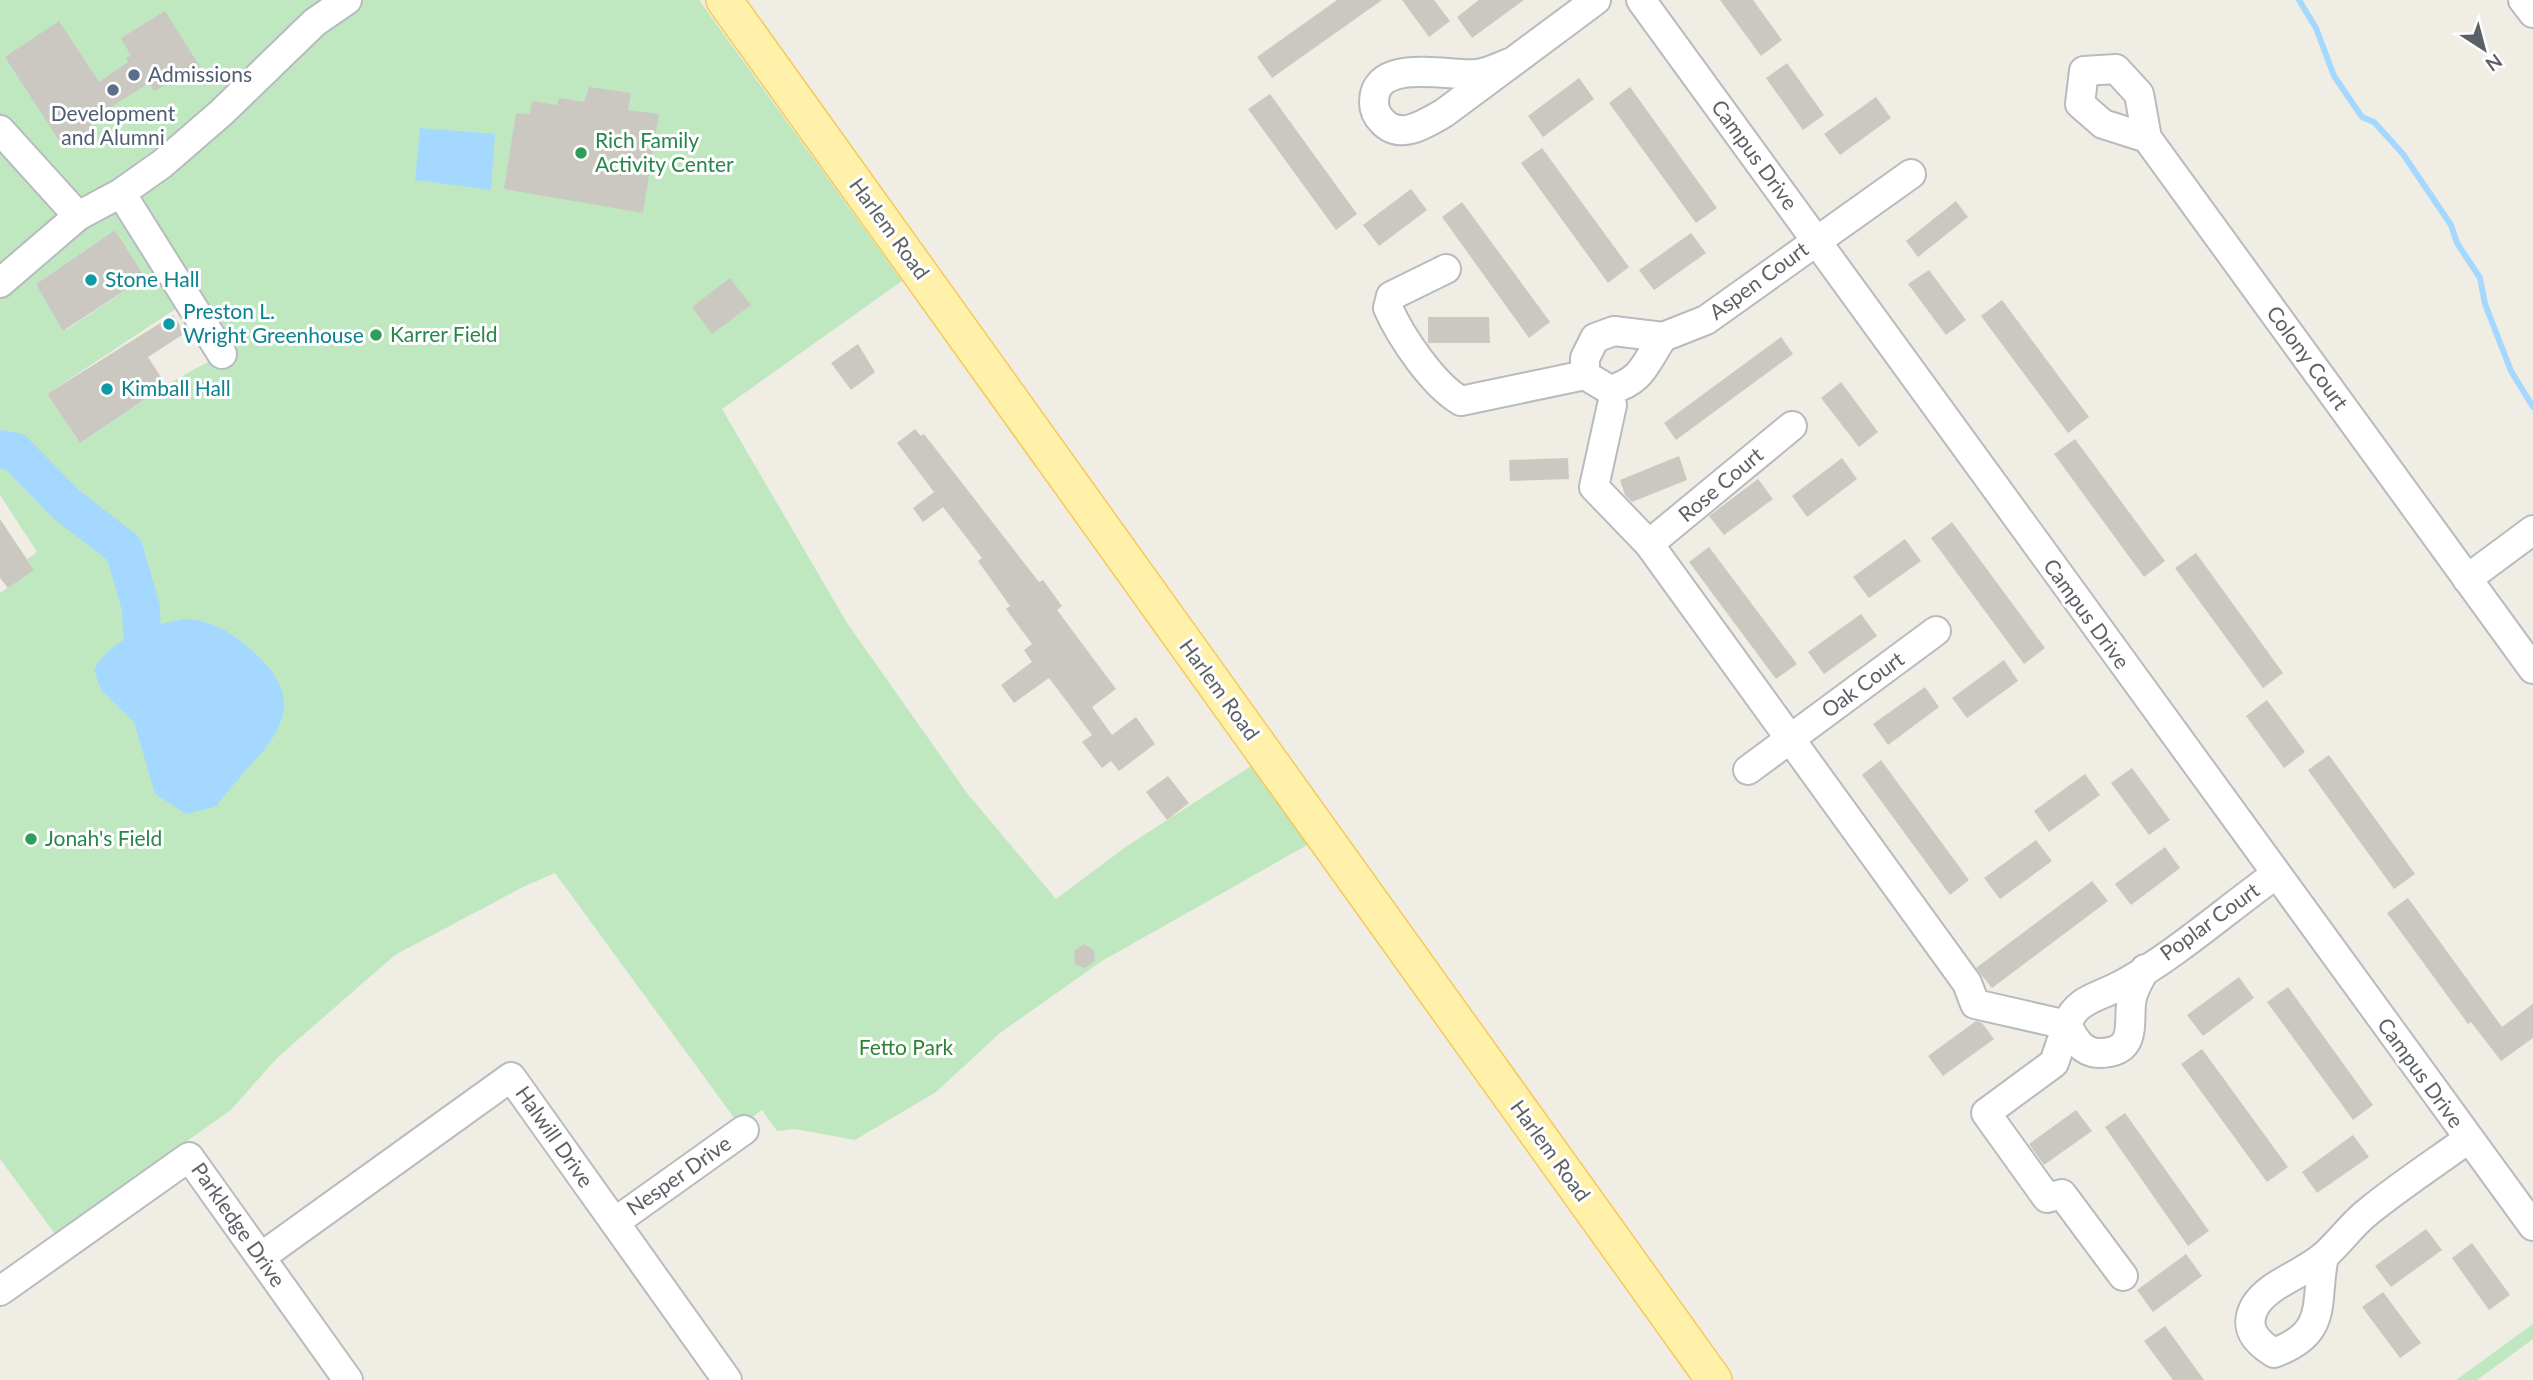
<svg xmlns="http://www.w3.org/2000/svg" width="2533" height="1380" viewBox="0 0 2533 1380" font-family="Lato,sans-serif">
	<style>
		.green { fill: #c0e8c0; fill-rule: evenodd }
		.water { fill: #a5d8ff }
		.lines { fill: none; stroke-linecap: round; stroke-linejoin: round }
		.stream { stroke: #a5d8ff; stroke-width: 6 }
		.river { stroke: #a5d8ff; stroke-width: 38 }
		.building { fill: #cbc8c2 }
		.minor-casing { stroke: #b7bbbf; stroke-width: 32 }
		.major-casing { stroke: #f7c956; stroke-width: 38 }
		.minor { stroke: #fff; stroke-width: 28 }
		.major { stroke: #fff1aa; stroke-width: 35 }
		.service-dot { fill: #5c6f8a; stroke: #fff; stroke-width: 2.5 }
		.leisure-dot { fill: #2e9e5b; stroke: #fff; stroke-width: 2.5 }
		.culture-dot { fill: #0f9aa8; stroke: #fff; stroke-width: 2.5 }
		.labels { text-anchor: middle; stroke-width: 6; stroke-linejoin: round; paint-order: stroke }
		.service-label { font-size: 21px; fill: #4e5e75; stroke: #fff; text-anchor: start }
		.leisure-label { font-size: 21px; fill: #27864d; stroke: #fff; text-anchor: start }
		.street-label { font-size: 21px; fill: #5c6166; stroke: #fff }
		.culture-label { font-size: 21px; fill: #0d838f; stroke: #fff; text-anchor: start }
		.park-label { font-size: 21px; fill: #308234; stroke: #fff }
	</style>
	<rect width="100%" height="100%" fill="#f0ede5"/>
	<g class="green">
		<path d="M0,0H699L902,281L722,409L847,623L967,793L1056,899L1127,846L1251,766L1309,844L1102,961L1000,1033L936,1092L855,1140L795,1129L777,1131L762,1110L740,1126L555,873L523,887L395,955L278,1057L231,1110L55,1234L0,1159V593L34,570L27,559L37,552L0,495ZM115,230L145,277L66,330L36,284ZM189,300L222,354L166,385L80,443L47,394Z"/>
		<path d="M2533,1324V1339L2477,1380H2456Z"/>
	</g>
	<g class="water">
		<path d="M420,128L495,134L491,190L415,180Z"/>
		<path d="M183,619C211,619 234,634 254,652C294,689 293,718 257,758C243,772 231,789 218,803V806L186,814L155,794L134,722L101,690L94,670C108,640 152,625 183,619Z"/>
	</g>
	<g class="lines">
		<path class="stream" d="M2299,0L2316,28L2334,76L2362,117L2374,122L2403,154L2451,225L2457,243L2480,278L2485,304L2511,371L2533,407"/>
		<path class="river" d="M0,449L15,452L67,505L124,549L141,608L142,633"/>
	</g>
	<g class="building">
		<path d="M1337,0H1382L1272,78L1257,57Z"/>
		<path d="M1402,0H1434L1450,21L1429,37Z"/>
		<path d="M1479,0H1524L1472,38L1457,17Z"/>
		<path d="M1720,0H1753L1782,40L1761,56Z"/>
		<path d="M165,11L200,67L154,91L149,83L89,121L94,130L64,148L5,57L59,21L99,82L128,62L126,58L131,56L121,38Z"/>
		<path d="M1787,63L1824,115L1803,130L1766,78Z"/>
		<path d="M1579,78L1594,99L1543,137L1528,116Z"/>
		<path d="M589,87L631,93L628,110L659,114L643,213L504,189L516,113L530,114L532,101L557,105L559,98L584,102Z"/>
		<path d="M1630,87L1717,208L1696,223L1609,103Z"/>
		<path d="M1270,94L1357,214L1336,230L1248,109Z"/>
		<path d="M1876,97L1891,118L1840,155L1824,134Z"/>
		<path d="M1542,148L1629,267L1608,283L1521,163Z"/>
		<path d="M1411,189L1427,210L1379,246L1363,225Z"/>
		<path d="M1956,201L1968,217L1918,257L1906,241Z"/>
		<path d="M1462,202L1550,322L1529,338L1442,217Z"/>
		<path d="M115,230L145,277L63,331L36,284Z"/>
		<path d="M1691,233L1706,253L1654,290L1639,270Z"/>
		<path d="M1929,270L1966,320L1946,335L1908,284Z"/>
		<path d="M730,278L751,305L712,334L692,307Z"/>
		<path d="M2002,300L2089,417L2068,433L1981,316Z"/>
		<path d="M173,315L185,333L148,357L166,385L80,443L47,394Z"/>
		<path d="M1428,317H1489L1490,343H1428Z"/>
		<path d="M1781,337L1793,354L1676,440L1664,423Z"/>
		<path d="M858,344L875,372L851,390L831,363Z"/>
		<path d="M1841,382L1878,432L1859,447L1821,398Z"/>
		<path d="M915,429L921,436L924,434L1039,582L1043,580L1062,606L1057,610L1116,689L1092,707L1112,735L1136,717L1155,744L1119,771L1111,761L1102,768L1082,742L1092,735L1049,678L1014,703L1001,685L1032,662L1024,650L1032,644L1006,609L1010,606L978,561L982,558L943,507L923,522L913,508L934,492L897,443Z"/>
		<path d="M2075,439L2165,561L2144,577L2054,454Z"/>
		<path d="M1679,456L1687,480L1632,502L1625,495L1620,480Z"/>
		<path d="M1568,458L1569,479L1510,481L1509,460Z"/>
		<path d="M1842,458L1857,479L1807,517L1792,496Z"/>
		<path d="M1758,479L1773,499L1724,535L1709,516Z"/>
		<path d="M0,519L34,570L8,588L0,578Z"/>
		<path d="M1952,522L2045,648L2024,664L1931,538Z"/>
		<path d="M1905,539L1921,561L1869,598L1853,577Z"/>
		<path d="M1709,547L1797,664L1776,679L1689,562Z"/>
		<path d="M2196,553L2283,673L2263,688L2175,568Z"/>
		<path d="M1861,614L1877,636L1824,674L1808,652Z"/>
		<path d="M2004,660L2018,681L1967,718L1952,698Z"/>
		<path d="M1925,687L1939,707L1888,745L1873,724Z"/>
		<path d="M2267,700L2305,752L2284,768L2246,716Z"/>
		<path d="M2329,755L2415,874L2394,889L2308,770Z"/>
		<path d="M1881,760L1969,880L1950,895L1862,775Z"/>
		<path d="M2132,768L2170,820L2149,835L2111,783Z"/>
		<path d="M2085,774L2100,795L2049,832L2034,811Z"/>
		<path d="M1168,776L1189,803L1167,820L1146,792Z"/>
		<path d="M2036,840L2052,861L2000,899L1984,878Z"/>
		<path d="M2165,847L2180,868L2131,905L2115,884Z"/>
		<path d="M2092,881L2108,901L1992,988L1976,968Z"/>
		<path d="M2408,898L2502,1027L2533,1004V1038L2501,1061L2471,1022L2468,1024L2387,913Z"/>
		<path d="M1084,944L1094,950L1095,961L1085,968L1075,964L1074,951Z"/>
		<path d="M2239,977L2254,998L2203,1036L2187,1015Z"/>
		<path d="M2288,987L2373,1105L2353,1120L2267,1002Z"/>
		<path d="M1976,1021L1982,1023L1994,1039L1943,1076L1928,1056Z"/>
		<path d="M2202,1049L2288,1167L2267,1182L2181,1064Z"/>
		<path d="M2076,1110L2092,1131L2044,1165L2029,1144Z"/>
		<path d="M2125,1113L2209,1231L2188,1246L2105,1127Z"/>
		<path d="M2353,1135L2369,1157L2317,1193L2302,1172Z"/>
		<path d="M2426,1229L2442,1250L2391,1287L2375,1266Z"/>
		<path d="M2472,1243L2510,1295L2489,1310L2452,1258Z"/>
		<path d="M2186,1254L2202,1276L2153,1312L2137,1290Z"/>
		<path d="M2383,1292L2421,1343L2400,1358L2362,1307Z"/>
		<path d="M2165,1326L2204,1380H2173L2144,1341Z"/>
	</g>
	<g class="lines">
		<defs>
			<g id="minor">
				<path d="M1641,0L2533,1226"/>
				<path d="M2523,0L2533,13"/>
				<path d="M1512,62C1501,66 1488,73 1477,74C1451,77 1374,56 1374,102C1374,109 1376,115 1382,121C1400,141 1425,124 1444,113L1596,0"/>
				<path d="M0,130L78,216"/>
				<path d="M2147,138L2103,124L2080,104L2084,71L2116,69L2139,94L2147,138L2533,669"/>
				<path d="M121,193L222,354"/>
				<path d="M1446,269L1391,296L1388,308C1401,337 1433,385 1461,401L1585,375"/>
				<path d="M0,283L78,216L121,193L162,164L221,113L315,22L347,0"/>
				<path d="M1663,337C1645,363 1643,381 1610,390L1585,375V358L1595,338L1614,331L1663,337L1706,320L1911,174"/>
				<path d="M1612,405L1594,487L1649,544L1967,983L1975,1004L2067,1025L2054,1063L1986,1113L2047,1198L2062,1194L2123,1276"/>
				<path d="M1649,544L1792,426"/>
				<path d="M2467,579L2533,530"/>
				<path d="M1748,770L1936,631"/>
				<path d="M2145,969C2141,977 2136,985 2133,994C2125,1015 2143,1054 2098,1053C2081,1052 2074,1038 2067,1025C2075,999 2100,997 2121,985C2173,957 2226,910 2275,875"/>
				<path d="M615,1222L744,1130"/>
				<path d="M2324,1256C2314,1303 2330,1332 2274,1353C2256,1342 2243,1328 2255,1306C2269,1283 2304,1274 2324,1256C2340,1242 2352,1224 2369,1211C2401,1185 2435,1163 2468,1139"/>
				<path d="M261,1257L511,1077L727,1380"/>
				<path d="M0,1291L189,1157L348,1380"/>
			</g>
			<path id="major" d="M724,0L1714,1380"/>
		</defs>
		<use href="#minor" class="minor-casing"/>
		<use href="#major" class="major-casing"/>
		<use href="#minor" class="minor"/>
		<use href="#major" class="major"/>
	</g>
	<g class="service-dot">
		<circle cx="134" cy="75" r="7"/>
		<circle cx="113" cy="90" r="7"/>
	</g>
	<g class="leisure-dot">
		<circle cx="581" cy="153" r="7"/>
		<circle cx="376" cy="335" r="7"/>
		<circle cx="31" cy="839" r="7"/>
	</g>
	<g class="culture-dot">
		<circle cx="91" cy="280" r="7"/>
		<circle cx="169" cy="324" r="7"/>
		<circle cx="107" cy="389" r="7"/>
	</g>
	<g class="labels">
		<g class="service-label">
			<text x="148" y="82">Admissions</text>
			<text x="113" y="121" text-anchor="middle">Development<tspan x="113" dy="24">and Alumni</tspan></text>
		</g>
		<g class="leisure-label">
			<text x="595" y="148">Rich Family<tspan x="595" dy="24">Activity Center</tspan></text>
			<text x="390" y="342">Karrer Field</text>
			<text x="45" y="846">Jonah's Field</text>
		</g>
		<g class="street-label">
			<text transform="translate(1754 155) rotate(54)" y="7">Campus Drive</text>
			<text transform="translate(889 229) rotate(54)" y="7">Harlem Road</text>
			<text transform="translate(1759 281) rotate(-36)" y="7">Aspen Court</text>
			<text transform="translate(2307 358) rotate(54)" y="7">Colony Court</text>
			<text transform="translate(1721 485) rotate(-40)" y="7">Rose Court</text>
			<text transform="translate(2086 614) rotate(54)" y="7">Campus Drive</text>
			<text transform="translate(1863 685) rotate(-36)" y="7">Oak Court</text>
			<text transform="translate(1219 690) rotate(54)" y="7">Harlem Road</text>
			<text transform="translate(2210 922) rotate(-36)" y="7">Poplar Court</text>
			<text transform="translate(2420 1073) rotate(54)" y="7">Campus Drive</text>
			<text transform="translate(554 1137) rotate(55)" y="7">Halwill Drive</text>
			<text transform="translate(1550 1151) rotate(54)" y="7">Harlem Road</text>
			<text transform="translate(679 1176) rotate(-35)" y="7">Nesper Drive</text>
			<text transform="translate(238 1225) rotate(55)" y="7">Parkledge Drive</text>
		</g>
		<g class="culture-label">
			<text x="105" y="287">Stone Hall</text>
			<text x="183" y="319">Preston L.<tspan x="183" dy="24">Wright Greenhouse</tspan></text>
			<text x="121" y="396">Kimball Hall</text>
		</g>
		<g class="park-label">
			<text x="906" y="1055">Fetto Park</text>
		</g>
	</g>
	<g transform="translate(2484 49) rotate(144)" stroke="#ffffff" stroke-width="5" paint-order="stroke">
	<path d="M0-5L12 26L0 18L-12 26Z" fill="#5c6166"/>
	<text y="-10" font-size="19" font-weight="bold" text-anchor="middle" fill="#5c6166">N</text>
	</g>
</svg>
